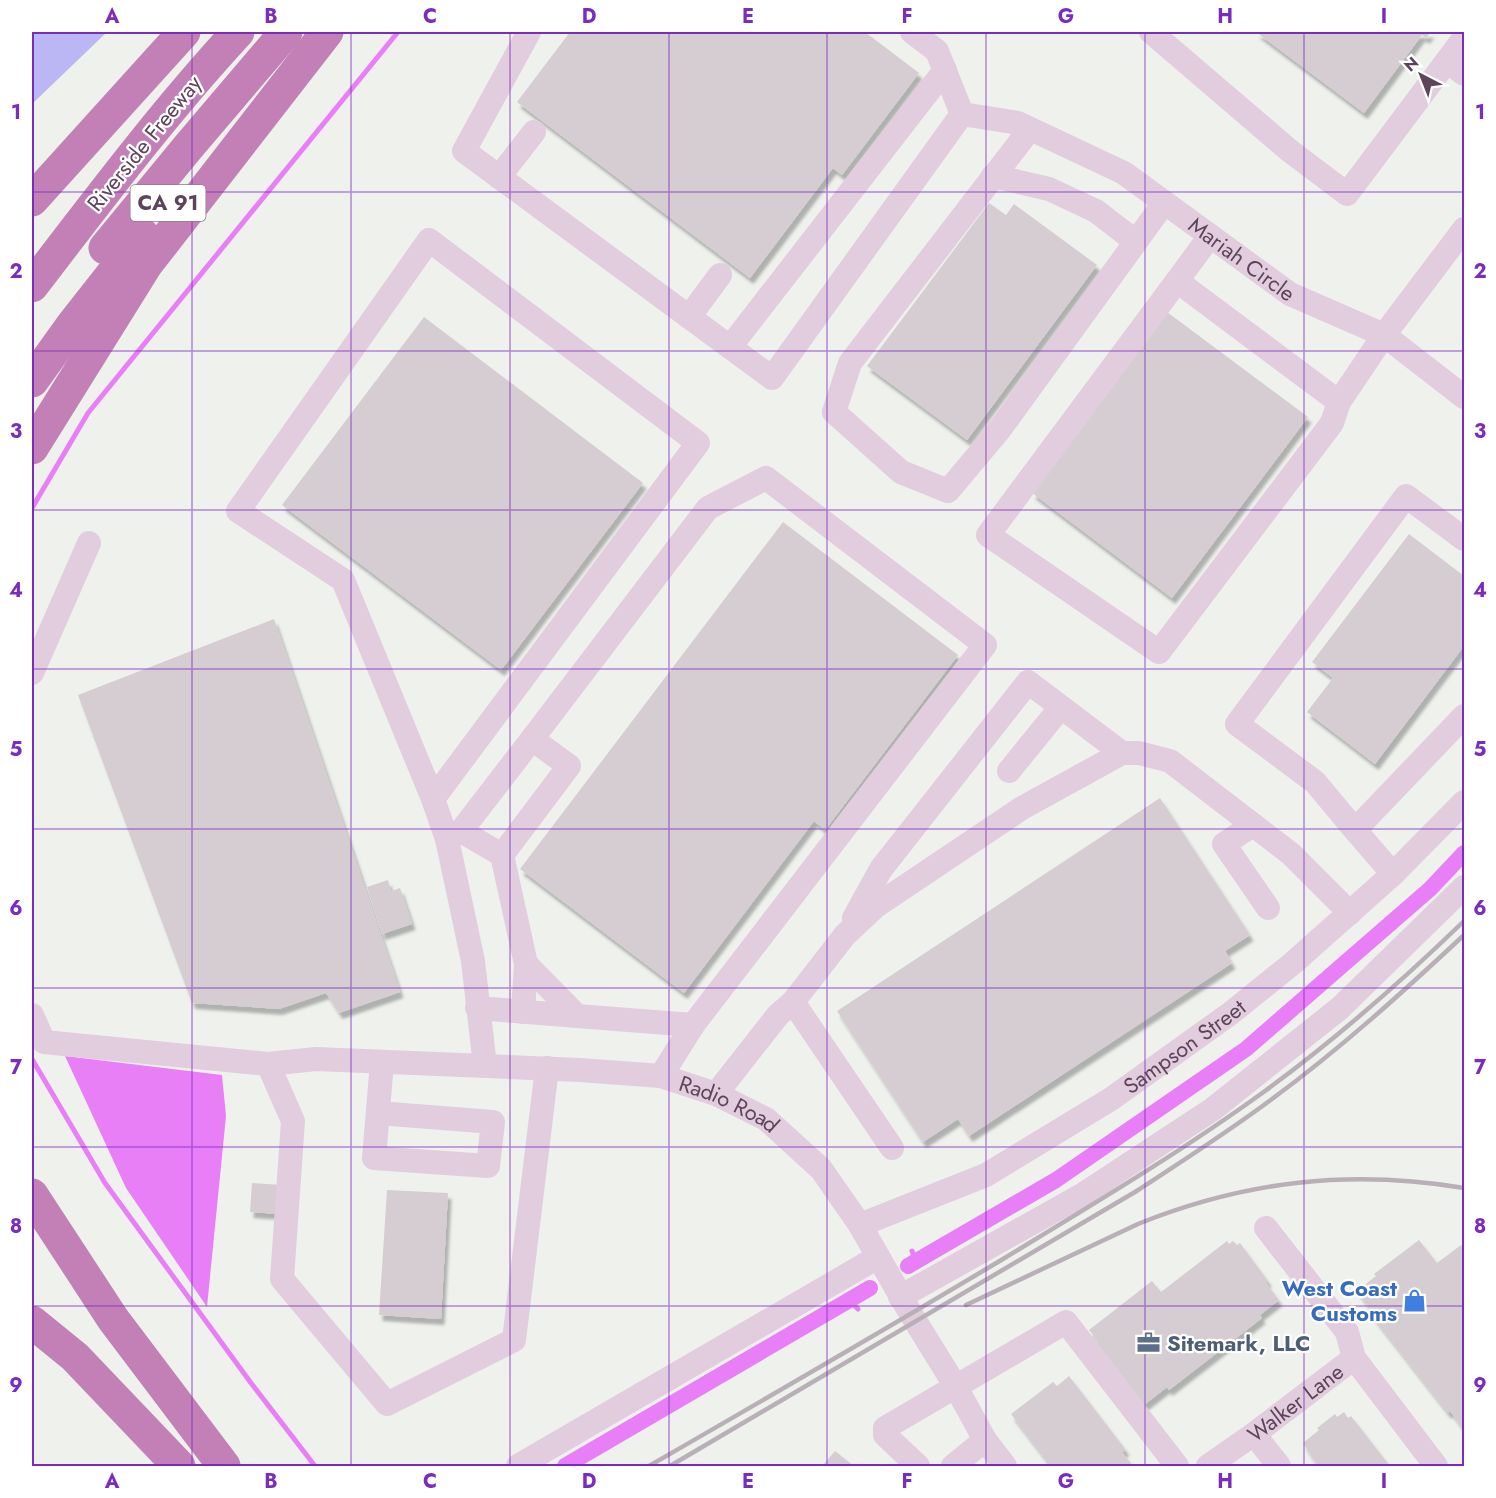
<svg xmlns="http://www.w3.org/2000/svg" width="1496" height="1498" viewBox="0 0 1496 1498" font-family="Jost,sans-serif">
	<style>
		.green { fill: #bbb6f4 }
		.water { fill: #e87ff6 }
		.lines { fill: none; stroke-linecap: round; stroke-linejoin: round }
		.stream { stroke: #e87ff6; stroke-width: 5 }
		.canal { stroke: #e87ff6; stroke-width: 16 }
		.building { fill: #d6cdd3; filter: url(#shadow) }
		.minor { stroke: #e2cddf; stroke-width: 24 }
		.highway { stroke: #c380b6; stroke-width: 33 }
		.rail { stroke: #b9afb6; stroke-width: 4.5 }
		.grid { fill: none; stroke: #7b2cbf; stroke-width: 1.5; stroke-opacity: 0.55 }
		.labels { text-anchor: middle; stroke-width: 4.5; stroke-linejoin: round; paint-order: stroke }
		.shield { fill: #fff; stroke: #8e7c8c; stroke-width: 1.5 }
		.shield-label { font-size: 21px; font-weight: bold; fill: #5d445a }
		.street-label { font-size: 22px; fill: #5d445a; stroke: #fff }
		.shop-label { font-size: 22px; font-weight: bold; fill: #366cbe; stroke: #fff; text-anchor: end }
		.service-label { font-size: 22px; font-weight: bold; fill: #4e5e75; stroke: #fff; text-anchor: start }
		.neatline { fill: none; stroke: #7b2cbf; stroke-width: 2 }
		.grid-label { font-size: 20px; text-anchor: middle; font-weight: bold; fill: #7b2cbf }
	</style>
	<defs>
		<filter id="shadow"><feDropShadow dx="3.5" dy="6" stdDeviation="1.5" flood-color="#0004"/></filter>
	</defs>
	<rect width="100%" height="100%" fill="#eff1ed"/>
	<path class="green" d="M32,32H107L32,104Z"/>
	<path class="water" d="M65,1056L222,1075L226,1116L207,1307L126,1188Z"/>
	<g class="lines">
		<g class="stream">
			<path d="M32,508L88,413L398,32"/>
			<path d="M1387,919L1391,923"/>
			<path d="M32,1059L105,1183L251,1383L315,1466"/>
			<path d="M912,1251L916,1261"/>
			<path d="M853,1304L858,1309"/>
		</g>
		<g class="canal">
			<path d="M908,1266L1056,1180L1246,1049L1430,889L1464,853"/>
			<path d="M565,1466L870,1288"/>
		</g>
	</g>
	<g class="building">
		<path d="M570,32H865L919,73L842,175L833,168L750,278L517,102Z"/>
		<path d="M1256,32H1431L1426,38L1422,35L1364,113Z"/>
		<path d="M989,203L1006,215L1014,204L1097,265L967,440L867,366Z"/>
		<path d="M1167,312L1308,417L1172,598L1032,493Z"/>
		<path d="M424,317L643,483L501,670L282,505Z"/>
		<path d="M783,522L958,655L825,830L814,821L684,993L520,869Z"/>
		<path d="M1409,534L1464,576V646L1375,764L1307,712L1333,678L1312,662Z"/>
		<path d="M274,619L400,992L339,1013L326,993L279,1009L192,1003L78,695Z"/>
		<path d="M1160,798L1250,935L1225,951L1232,963L969,1136L958,1119L923,1142L837,1011Z"/>
		<path d="M388,880L391,891L400,888L412,924L382,934L367,887Z"/>
		<path d="M252,1183L282,1185L280,1214L250,1212Z"/>
		<path d="M387,1190L448,1193L441,1319L379,1315Z"/>
		<path d="M1419,1240L1437,1263L1461,1245L1464,1250V1430L1450,1411L1448,1413L1370,1313L1372,1311L1357,1291L1376,1276L1374,1274Z"/>
		<path d="M1227,1241L1229,1244L1233,1241L1237,1245L1240,1243L1268,1281L1266,1283L1279,1300L1260,1315L1262,1318L1169,1390L1167,1387L1144,1405L1094,1344L1098,1341L1089,1330L1152,1281L1161,1292Z"/>
		<path d="M1069,1376L1126,1450L1122,1452L1133,1466H1051L1011,1414L1053,1382L1057,1386Z"/>
		<path d="M1344,1412L1348,1418L1351,1416L1390,1466H1318L1303,1443L1319,1430L1317,1428L1335,1414L1337,1417Z"/>
		<path d="M835,1451L854,1466H822Z"/>
	</g>
	<g class="lines">
		<g class="minor">
			<path d="M529,32L464,151L772,378L962,114"/>
			<path d="M912,32L937,51L962,114"/>
			<path d="M1151,32L1290,151L1347,194L1447,61L1464,74"/>
			<path d="M1447,61L1464,38"/>
			<path id="s1" d="M962,114L1018,123L1124,173L1290,294L1384,335L1464,397"/>
			<path d="M1030,129L850,363L834,412L901,472L948,491L1000,429L1164,203"/>
			<path d="M993,176L1049,189L1096,211L1135,241"/>
			<path d="M499,177L534,132"/>
			<path d="M1210,236L1177,281L1339,402L1384,335L1464,229"/>
			<path d="M1177,281L988,535L1159,652L1332,423L1339,402"/>
			<path d="M689,317L720,275"/>
			<path d="M730,347L945,70"/>
			<path d="M32,673L89,543"/>
			<path d="M532,739L708,508L766,478L985,645L693,1025"/>
			<path d="M1009,771L1061,707"/>
			<path d="M433,799L698,443L429,240L238,511L343,580L433,799L447,839"/>
			<path d="M1253,825L1224,844L1268,908"/>
			<path d="M1355,830L1315,782L1237,724L1406,496L1464,539"/>
			<path d="M461,831L502,855"/>
			<path d="M1393,874L1355,830L1464,716"/>
			<path d="M854,918L881,869L1028,682L1122,753"/>
			<path d="M793,1002L845,935L876,906L1022,808L1122,753H1139L1170,761L1291,854L1350,913"/>
			<path d="M477,1008L577,1016"/>
			<path d="M523,1012L526,964"/>
			<path id="s2" d="M32,1015L44,1042L268,1064L316,1059L580,1070L661,1076L716,1094L766,1119L821,1169L860,1225L911,1314L956,1387L985,1440L1005,1466"/>
			<path d="M268,1064L293,1121L282,1279L387,1404L514,1340L547,1068"/>
			<path d="M485,1066L473,961L447,839L461,831L532,739L569,766L502,855L526,964L577,1016L693,1025L661,1076"/>
			<path d="M716,1094L778,1015L793,1002L892,1148"/>
			<path d="M378,1113L493,1122L488,1166L374,1158L382,1062"/>
			<path id="s3" d="M860,1225L986,1175L1111,1099L1231,1013L1293,963L1393,874L1464,802"/>
			<path d="M1266,1228L1347,1332L1354,1358L1436,1466"/>
			<path d="M900,1297L1082,1195L1213,1109L1340,1008L1464,887"/>
			<path d="M1254,1434L1279,1466"/>
			<path d="M518,1466L878,1257"/>
			<path d="M918,1466L885,1435V1428L1066,1322L1177,1466"/>
			<path d="M953,1466L985,1440"/>
			<path id="s4" d="M1208,1466L1254,1434L1354,1358"/>
		</g>
		<g class="highway">
			<path d="M32,200L184,32"/>
			<path d="M105,248L189,146L286,32"/>
			<path d="M32,286C98,200 164,112 238,32"/>
			<path d="M32,381L73,324L143,235"/>
			<path d="M32,448L146,265L327,32"/>
			<path d="M32,1195L113,1319L224,1466"/>
			<path d="M32,1322L75,1357L179,1466"/>
		</g>
		<g class="rail">
			<path d="M966,1305L1138,1224C1245,1181 1350,1169 1464,1188"/>
			<path d="M649,1466C767,1398 886,1329 1003,1259C1092,1205 1181,1152 1265,1091C1336,1039 1402,981 1464,921"/>
			<path d="M670,1466L1135,1192C1181,1162 1228,1132 1272,1099C1340,1049 1403,992 1464,935"/>
		</g>
	</g>
	<path class="grid" d="M192,32V1466M351,32V1466M510,32V1466M669,32V1466M827,32V1466M986,32V1466M1145,32V1466M1304,32V1466M32,192H1464M32,351H1464M32,510H1464M32,669H1464M32,829H1464M32,988H1464M32,1147H1464M32,1306H1464"/>
	<defs>
		<symbol id="shop-bare" viewBox="-9 -9 18 18"><path d="M-5-2.5h2.3a2.7 3.5 0 0 1 5.4 0H5L5.5 6h-11ZM-1.5-2.5h3a1.5 2.3 0 0 0-3 0Z" fill="#3f7fe0" stroke="#fff" stroke-width="2.5" paint-order="stroke"/></symbol>
		<symbol id="office-bare" viewBox="-9 -9 18 18"><path d="M-6-3h4V-5.5h4V-3h4V5H-6ZM-1-4.5V-3h2v-1.5ZM-6 0V1H6V0Z" fill="#5c6f8a" stroke="#fff" stroke-width="2.5" paint-order="stroke"/></symbol>
	</defs>
	<g fill-rule="evenodd">
		<use href="#shop-bare" x="1398" y="1284" width="33" height="33"/>
		<use href="#office-bare" x="1132" y="1326" width="33" height="33"/>
	</g>
	<g class="labels">
		<rect class="shield" x="130.5" y="185" width="75" height="36" rx="4.5"/>
		<g class="shield-label">
			<text x="168" y="210">CA 91</text>
		</g>
		<g class="street-label">
			<text transform="translate(144 143) rotate(-51)" y="8">Riverside Freeway</text>
			<text dy="8" stroke="none"><textPath href="#s1" startOffset="320">Mariah Circle</textPath></text>
			<text dy="8" stroke="none"><textPath href="#s3" startOffset="372">Sampson Street</textPath></text>
			<text dy="8" stroke="none"><textPath href="#s2" startOffset="722">Radio Road</textPath></text>
			<text dy="8" stroke="none"><textPath href="#s4" startOffset="108">Walker Lane</textPath></text>
		</g>
		<g class="shop-label">
			<text x="1397" y="1296">West Coast<tspan x="1397" dy="25">Customs</tspan></text>
		</g>
		<g class="service-label">
			<text x="1167" y="1351">Sitemark, LLC</text>
		</g>
	</g>
	<rect width="1496" height="1498" fill="none" stroke="#ffffff" stroke-width="66"/>
	<g transform="translate(1421 75) rotate(318)" stroke="#ffffff" stroke-width="4.5" paint-order="stroke">
	<path d="M0-4.5L10 22L0 15L-10 22Z" fill="#5d445a"/>
	<text y="-9" font-size="16" font-weight="bold" text-anchor="middle" fill="#5d445a">N</text>
	</g>
	<rect x="33" y="33" width="1430" height="1432" class="neatline"/>
	<g class="grid-label">
		<text x="112" y="23">A</text>
		<text x="271" y="23">B</text>
		<text x="430" y="23">C</text>
		<text x="589" y="23">D</text>
		<text x="748" y="23">E</text>
		<text x="907" y="23">F</text>
		<text x="1066" y="23">G</text>
		<text x="1225" y="23">H</text>
		<text x="1384" y="23">I</text>
		<text x="16" y="119">1</text>
		<text x="1480" y="119">1</text>
		<text x="16" y="278">2</text>
		<text x="1480" y="278">2</text>
		<text x="16" y="438">3</text>
		<text x="1480" y="438">3</text>
		<text x="16" y="597">4</text>
		<text x="1480" y="597">4</text>
		<text x="16" y="756">5</text>
		<text x="1480" y="756">5</text>
		<text x="16" y="915">6</text>
		<text x="1480" y="915">6</text>
		<text x="16" y="1074">7</text>
		<text x="1480" y="1074">7</text>
		<text x="16" y="1233">8</text>
		<text x="1480" y="1233">8</text>
		<text x="16" y="1392">9</text>
		<text x="1480" y="1392">9</text>
		<text x="112" y="1488">A</text>
		<text x="271" y="1488">B</text>
		<text x="430" y="1488">C</text>
		<text x="589" y="1488">D</text>
		<text x="748" y="1488">E</text>
		<text x="907" y="1488">F</text>
		<text x="1066" y="1488">G</text>
		<text x="1225" y="1488">H</text>
		<text x="1384" y="1488">I</text>
	</g>
</svg>
